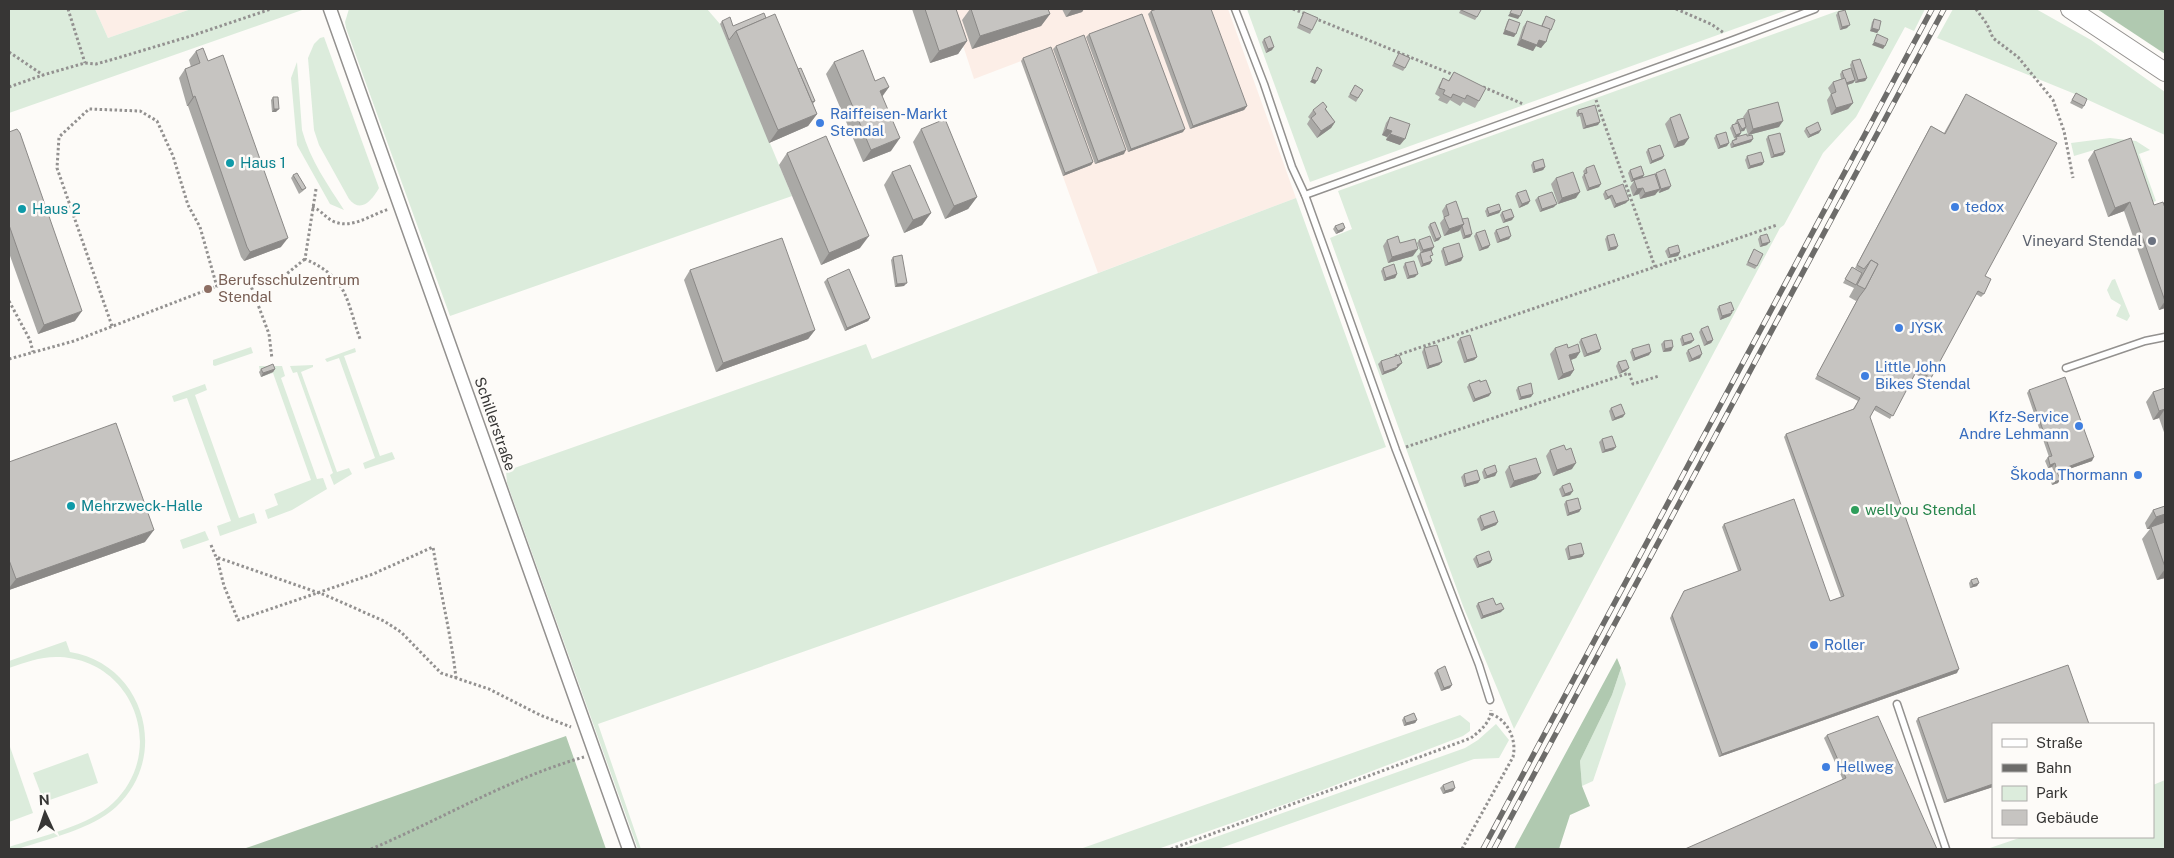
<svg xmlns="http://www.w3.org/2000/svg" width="2174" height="858" viewBox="0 0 2174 858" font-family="'Public Sans',sans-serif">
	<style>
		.industrial { fill: #fceee7 }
		.green { fill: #dcecdc }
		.forest { fill: #b0c9b0 }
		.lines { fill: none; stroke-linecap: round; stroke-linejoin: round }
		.service-casing { stroke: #93918f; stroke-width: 9 }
		.minor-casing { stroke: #93918f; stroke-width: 15 }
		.secondary-casing { stroke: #93918f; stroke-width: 20 }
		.path { stroke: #939190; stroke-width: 3; stroke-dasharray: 2.5 2.5; stroke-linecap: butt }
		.service { stroke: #fff; stroke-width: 6 }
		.minor { stroke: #fff; stroke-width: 12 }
		.secondary { stroke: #fff; stroke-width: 18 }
		.rail-casing { stroke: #6d6c6a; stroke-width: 5.5 }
		.rail { stroke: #fdfbf8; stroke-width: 4; stroke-dasharray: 11; stroke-linecap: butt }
		.wall { fill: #aaa9a6 }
		.shaded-wall { fill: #8b8987 }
		.building { fill: #c6c4c1; stroke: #8b8987 }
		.shop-dot { fill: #3f7fe0; stroke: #fdfbf8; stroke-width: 2 }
		.culture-dot { fill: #0f9aa8; stroke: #fdfbf8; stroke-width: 2 }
		.worship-dot { fill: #6b7280; stroke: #fdfbf8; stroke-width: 2 }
		.education-dot { fill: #8d6e63; stroke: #fdfbf8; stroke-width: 2 }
		.leisure-dot { fill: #2e9e5b; stroke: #fdfbf8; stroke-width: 2 }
		.labels { text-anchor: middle; stroke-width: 5; stroke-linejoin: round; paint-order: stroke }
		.shop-label { font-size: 15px; fill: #366cbe; stroke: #fdfbf8; text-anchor: start }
		.culture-label { font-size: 15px; fill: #0d838f; stroke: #fdfbf8; text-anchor: start }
		.worship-label { font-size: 15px; fill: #5b616d; stroke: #fdfbf8; text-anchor: end }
		.education-label { font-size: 15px; fill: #785e54; stroke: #fdfbf8; text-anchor: start }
		.street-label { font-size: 15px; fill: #373635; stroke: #fdfbf8 }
		.leisure-label { font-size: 15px; fill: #27864d; stroke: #fdfbf8; text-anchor: start }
	</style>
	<rect width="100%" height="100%" fill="#fdfbf8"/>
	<g class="industrial">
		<path d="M95,9H191L108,38Z"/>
		<path d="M951,9H1228L1296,198L1098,273L1021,61L974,79Z"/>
	</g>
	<g class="green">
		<path d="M9,9H95L108,38L191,9H305L9,113Z"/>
		<path d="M349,9H707L720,24L792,196L450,316L346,28L345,22Z"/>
		<path d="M1247,9H1790L1310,182Z"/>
		<path d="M1843,9H1925L1914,31L1905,27L1856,117L1823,153L1784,225L1780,228L1514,729L1463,606L1330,238L1352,229L1338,191Z"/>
		<path d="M1953,9H2036L2091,40L2165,92V135L2075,94L1937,38Z"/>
		<path d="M324,37L379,188C372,200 361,214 349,199L319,145L314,130L308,58L314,44L320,38Z"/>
		<path d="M297,62L302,130C310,160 328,185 344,210L330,204L297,145L291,78Z"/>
		<path d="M2110,138L2136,141L2150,150L2139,154L2156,201L2145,205L2097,157L2094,150L2074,156L2071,143Z"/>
		<path d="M1296,198L1386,447L598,724L641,849H638L507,483L506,471L866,344L872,359Z"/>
		<path d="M2115,279L2130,316L2127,321L2116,316L2121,305L2111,299L2107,290L2112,280Z"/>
		<path d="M251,347L253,353L215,366L213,365V360Z"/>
		<path d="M355,348L356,352L344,356L380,456L392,452L395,459L365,469L363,463L375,458L339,358L327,362L325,359Z"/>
		<path d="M313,365V367L301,372L337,472L349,468L352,474L334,485L330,475L333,473L297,372L293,373L290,366Z"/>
		<path d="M259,366H282L285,376L281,378L317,479L323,478L327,489L292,510L268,519L265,510L278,505L274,494L311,480L273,373L261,377Z"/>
		<path d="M205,384L207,390L195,395L239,518L254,513L257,523L220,536L217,526L231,521L187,398L174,402L172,396Z"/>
		<path d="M205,531L209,540L183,549L180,540Z"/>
		<path d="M66,641L70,652C144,664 171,756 116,807C92,829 48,839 18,849H9V847C39,837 91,825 113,803C167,752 135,661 60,657C42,656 26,662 9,668V661Z"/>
		<path d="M1621,668L1626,684L1593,781L1582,786L1580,761L1612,695Z"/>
		<path d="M1460,715L1470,723V731L1463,736L1294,801L1158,849H1080Z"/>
		<path d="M1496,724L1509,740L1499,758L1474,759L1218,849H1182L1465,748L1478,740Z"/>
		<path d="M9,744L33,813L9,822Z"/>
		<path d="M88,753L98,783L44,802L33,773Z"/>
		<path d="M2165,780V849H1987L2022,837H2153V785Z"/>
	</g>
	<g class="forest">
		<path d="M2097,9H2165V54Z"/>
		<path d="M1617,658L1621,668L1612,695L1580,761L1582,786L1590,806L1570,815L1559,849H1514Z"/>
		<path d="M566,736L606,849H243L255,845Z"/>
	</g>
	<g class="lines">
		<defs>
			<g id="service">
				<path d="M1235,9L1264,84L1292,167L1305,195L1327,256L1396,450L1479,665L1490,700"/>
				<path d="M1305,195L1733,40L1815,9"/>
				<path d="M2066,368L2145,341L2165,337"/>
				<path d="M1897,704L1946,849"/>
			</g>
			<path id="minor" d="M330,9L629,849"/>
			<path id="secondary" d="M2070,9L2165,72"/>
		</defs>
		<use href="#service" class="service-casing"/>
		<use href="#minor" class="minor-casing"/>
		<use href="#secondary" class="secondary-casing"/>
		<g class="path">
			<path d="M68,9L85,63"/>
			<path d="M1293,9L1306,14"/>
			<path d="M1676,9L1711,24L1724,33"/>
			<path d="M1976,9L1987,24L1993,38L2018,57L2053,100L2064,131L2073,178"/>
			<path d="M1314,18L1454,75"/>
			<path d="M9,52L43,75L85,63L96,64L114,59L191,36L271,9"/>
			<path d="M9,87L43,75"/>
			<path d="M1483,87L1523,104"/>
			<path d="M1596,100L1655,267"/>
			<path d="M316,189L305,259C348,278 346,299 360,339"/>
			<path d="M312,207C322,210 326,219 335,222C353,229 372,214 389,209"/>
			<path d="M248,278L269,334L272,359"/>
			<path d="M9,301L30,340L33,352"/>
			<path d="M112,326L57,168L59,137L89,109L140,111L157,121L173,156L188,205L200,227L217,287"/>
			<path d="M1395,356L1777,225"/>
			<path d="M9,359L74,341L238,278L258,277L279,280L305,259"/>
			<path d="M1406,447L1629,373L1633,384L1659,376"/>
			<path d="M211,545L216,557L325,595L384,621L401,632L441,673L489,689L540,715L571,727"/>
			<path d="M217,558L224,586L238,620L373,574L433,547C440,591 451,634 456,678"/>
			<path d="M371,849C442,819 510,778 584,757"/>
			<path d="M1171,849L1471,738C1480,731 1491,722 1491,710"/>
			<path d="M1462,849L1513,757C1517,740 1508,720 1491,714"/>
		</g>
		<use href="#service" class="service"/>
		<use href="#minor" class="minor"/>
		<use href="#secondary" class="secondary"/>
		<defs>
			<g id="rail">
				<path d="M1483,849L1932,9"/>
				<path d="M1494,849L1944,9"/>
			</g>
		</defs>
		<use href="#rail" class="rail-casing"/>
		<use href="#rail" class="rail"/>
	</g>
	<g class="wall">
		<path d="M912,9H956L967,41L958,54L930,63Z"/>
		<path d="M970,9H1048L1050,14L1041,26L972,49L962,20Z"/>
		<path d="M1062,9H1084L1082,12L1066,17Z"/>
		<path d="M1461,9H1479L1477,17L1475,20L1459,13Z"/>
		<path d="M1151,11L1247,106L1244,110L1190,129L1148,14Z"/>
		<path d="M1304,12L1312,30L1310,34L1297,28L1302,15Z"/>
		<path d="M1838,12L1847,28L1840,30L1836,15Z"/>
		<path d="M1546,16L1551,30L1541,48L1536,46L1533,51L1517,45L1523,27L1527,21L1541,26Z"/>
		<path d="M766,18L798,69L815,101L813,104L817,114L808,126L769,143L720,24L722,21L733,26Z"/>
		<path d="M1509,19L1514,37L1503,34L1507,22Z"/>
		<path d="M1874,19L1879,30L1877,33L1870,31L1872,22Z"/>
		<path d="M1089,34L1183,132L1128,152L1086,37Z"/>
		<path d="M1264,39L1272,50L1266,53L1262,42Z"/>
		<path d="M1056,46L1124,154L1095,164L1053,49Z"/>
		<path d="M196,51L281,247L244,261L241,257L188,106H187L179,78L185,69L191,67L189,60Z"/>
		<path d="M1399,53L1405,68L1403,71L1392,66Z"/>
		<path d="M1023,58L1093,162L1091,165L1063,176L1021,61Z"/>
		<path d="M1852,61L1867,78L1865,81L1855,83V81L1853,83L1847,85L1853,103L1848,109L1831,115L1827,100L1831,94L1828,88L1833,82L1841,79L1840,74L1842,71L1851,68L1850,65Z"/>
		<path d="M834,62L889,87L882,97L891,151L863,162L826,74Z"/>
		<path d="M1454,72L1479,101L1475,108L1463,102L1460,106L1450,100L1447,104L1438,100L1440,97L1435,94L1439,85L1443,78L1448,81Z"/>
		<path d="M1355,85L1363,90L1356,102L1348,97Z"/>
		<path d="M2076,93L2084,106L2082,109L2070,103Z"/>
		<path d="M1966,94L1985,276L1984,294L1981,297L1976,294L1929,381L1915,374L1890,419L1874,410L1870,417L1957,673L1719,757L1670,618L1684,591L1738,571L1722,527L1724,524L1830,601L1841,597L1784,437L1786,434L1853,409L1858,401L1815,379L1857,300L1856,301L1849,297L1854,288L1843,283L1852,267L1862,272L1855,268L1929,129L1931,126L1944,133Z"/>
		<path d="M273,97L276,112H272L271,100Z"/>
		<path d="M1326,109L1335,122L1331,128L1317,138L1307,124L1310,119L1308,117L1313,110Z"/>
		<path d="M1578,110L1598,125L1583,129L1580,116L1577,117L1576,113Z"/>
		<path d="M1748,110L1779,127L1748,135L1746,128L1744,131H1741V133L1739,136L1734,138L1730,128L1732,125L1735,124V123L1737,120L1744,118L1743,117Z"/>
		<path d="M1390,117L1400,145L1386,140L1387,137L1382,135L1386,123Z"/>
		<path d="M1670,118L1689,138L1684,145L1674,148L1665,124Z"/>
		<path d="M1806,128L1819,133L1808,138L1804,131Z"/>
		<path d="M921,129L977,197L968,209L945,219L913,142Z"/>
		<path d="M9,132L75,321L38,334L9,253Z"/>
		<path d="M1716,135L1727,146L1718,149L1714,138Z"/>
		<path d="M1768,136L1783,155L1771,158L1766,139Z"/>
		<path d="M1736,137L1751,142L1731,148L1730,144Z"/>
		<path d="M1648,149L1664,156L1662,159L1650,164L1646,152Z"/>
		<path d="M2094,151L2154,205L2165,208V308L2159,310L2124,211L2108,217L2088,160Z"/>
		<path d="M787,153L860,248L821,265L779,165Z"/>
		<path d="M1747,156L1764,162L1762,165L1748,169L1745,160Z"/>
		<path d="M1533,162L1545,167L1543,170L1533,173L1531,165Z"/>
		<path d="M1586,168L1599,187L1587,191L1582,177L1584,174L1583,171Z"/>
		<path d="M1630,170L1644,175L1642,178L1654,174L1656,173L1669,189L1659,193L1658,190L1655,195L1640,199L1639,194L1633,196L1630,187L1634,181L1631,182L1628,173Z"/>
		<path d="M892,172L931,213L922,225L904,233L884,185Z"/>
		<path d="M293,175L306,188L303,191L299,194L291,178Z"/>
		<path d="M1556,178L1576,198L1558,204L1551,184Z"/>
		<path d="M1605,191L1626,203L1614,208L1610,198L1605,200L1603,194Z"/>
		<path d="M1517,193L1530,201L1528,204L1519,208L1515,196Z"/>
		<path d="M1538,197L1554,207L1540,212L1535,200Z"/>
		<path d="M1446,205L1462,219L1472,234L1470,237L1463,239L1460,229L1459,231L1444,236L1440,223L1444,218L1442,211Z"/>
		<path d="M1487,208L1501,210L1499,213L1487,217L1485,211Z"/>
		<path d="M1502,212L1512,220L1503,223L1500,215Z"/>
		<path d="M1430,224L1439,240L1434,242L1428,227Z"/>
		<path d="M1335,226L1343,231L1336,234L1333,229Z"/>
		<path d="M1496,230L1509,239L1497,243L1494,233Z"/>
		<path d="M1476,233L1490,245L1488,248L1479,251L1474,236Z"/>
		<path d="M1607,236L1616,249L1608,251L1605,239Z"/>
		<path d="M1760,236L1767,245L1760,247L1758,239Z"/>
		<path d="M1387,240L1400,243L1413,256L1388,263L1383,246Z"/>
		<path d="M1419,240L1432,250L1430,264L1421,267L1417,256L1421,253L1417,243Z"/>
		<path d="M1443,248L1463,257L1461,261L1445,266L1441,251Z"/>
		<path d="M1668,248L1680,252L1678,256L1668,258L1665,251Z"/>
		<path d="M1754,249L1757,266L1755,269L1746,265Z"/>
		<path d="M893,257L904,286L895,287L891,260Z"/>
		<path d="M1405,263L1415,277L1407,279L1403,267Z"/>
		<path d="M1383,268L1397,274L1395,278L1384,281L1381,271Z"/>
		<path d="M690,270L815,330L808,339L716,372L684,280Z"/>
		<path d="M827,279L870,318L868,321L845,331L824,282Z"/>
		<path d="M1719,306L1734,310L1730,316L1720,320L1717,309Z"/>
		<path d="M1701,329L1713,340L1711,343L1704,346L1699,332Z"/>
		<path d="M1682,336L1694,340L1691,343L1682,346L1680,339Z"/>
		<path d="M1460,338L1477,357L1474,360L1464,363L1457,342Z"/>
		<path d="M1581,339L1601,349L1599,352L1584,357L1579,342Z"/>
		<path d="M1664,341L1673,347L1671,351L1663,352L1661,344Z"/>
		<path d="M1424,348L1442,362L1439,365L1427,369L1422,352Z"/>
		<path d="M1555,348H1568L1580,352L1576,358L1571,360L1574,370L1570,376L1558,380L1550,354Z"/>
		<path d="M1632,349L1649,355L1633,361L1630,352Z"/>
		<path d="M1688,350L1700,358L1689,362L1686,353Z"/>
		<path d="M1381,361L1402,363L1395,370L1382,375L1378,364Z"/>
		<path d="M1618,362L1629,368L1626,371L1619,374L1616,366Z"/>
		<path d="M261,369H275L273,372L261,377L259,372Z"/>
		<path d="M1469,384L1489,396L1473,402L1467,387Z"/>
		<path d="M1518,387L1531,397L1519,400L1516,390Z"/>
		<path d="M2165,388V435L2159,418L2153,420L2146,402L2153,392Z"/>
		<path d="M2029,390L2092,461L2057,473L2058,483L2052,485L2049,477L2051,474L2054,472L2052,467L2048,468L2045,461L2048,457H2049L2027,393Z"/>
		<path d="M1611,408L1623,417L1612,421L1609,411Z"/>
		<path d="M1602,439L1616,447L1613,450L1602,453L1599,442Z"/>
		<path d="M1550,450H1566L1572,469L1553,476L1546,456Z"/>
		<path d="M9,462L145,542L9,590Z"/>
		<path d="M1509,466L1536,479L1510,488L1505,472Z"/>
		<path d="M1484,469L1497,472L1495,476L1484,479L1482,472Z"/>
		<path d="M1464,474L1478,483L1464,487L1461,477Z"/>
		<path d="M1562,486L1573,491L1570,495L1562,497L1559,489Z"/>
		<path d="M1566,501L1581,509L1579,512L1567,516L1564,504Z"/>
		<path d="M2165,506V578L2157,580L2142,539L2150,529H2147L2145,523L2153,510Z"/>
		<path d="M1480,516L1496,525L1481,531L1477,519Z"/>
		<path d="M1568,546L1584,554L1582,557L1568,560L1565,549Z"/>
		<path d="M1476,556L1492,560L1490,563L1477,568L1473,559Z"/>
		<path d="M1971,580L1977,586L1970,588L1969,583Z"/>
		<path d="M1478,603L1496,605L1501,612L1481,619L1476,606Z"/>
		<path d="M1437,670L1450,688L1441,691L1434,673Z"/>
		<path d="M1404,717L1417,720L1415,723L1404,726L1402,720Z"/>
		<path d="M1918,718L1993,724V787L1944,803L1916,721Z"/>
		<path d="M1827,735L1937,849L1843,780L1824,738Z"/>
		<path d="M1443,785L1453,791L1443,794L1440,788Z"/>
	</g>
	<g class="shaded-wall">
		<path d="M1072,9H1084L1082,12L1066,17Z"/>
		<path d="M1510,13L1520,16L1518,19L1508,16Z"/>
		<path d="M1050,14L1041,26L972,49L980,36Z"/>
		<path d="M1850,25L1847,28L1840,30L1842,27Z"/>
		<path d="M1872,28L1879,30L1877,33L1870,31Z"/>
		<path d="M1505,30L1516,34L1514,37L1503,34Z"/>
		<path d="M1521,39L1539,40L1546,42L1541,48L1536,46L1533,51L1517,45Z"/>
		<path d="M967,41L958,54L930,63L939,51Z"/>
		<path d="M1874,42L1885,46L1883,49L1872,45Z"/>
		<path d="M1274,47L1272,50L1266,53L1268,49Z"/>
		<path d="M1867,78L1865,81L1855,83L1858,80Z"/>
		<path d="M1312,79L1317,81L1315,84L1310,82Z"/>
		<path d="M1855,80L1853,83L1844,86L1846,83Z"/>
		<path d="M889,87L880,99V91Z"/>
		<path d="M195,96L188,106H187L193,97Z"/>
		<path d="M1853,103L1848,109L1831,115L1836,108Z"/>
		<path d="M1247,106L1244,110L1190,129L1193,126Z"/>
		<path d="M274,109H279L276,112H272Z"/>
		<path d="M817,114L808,126L769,143L778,130Z"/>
		<path d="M1783,121L1779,127L1748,135L1753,129Z"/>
		<path d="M1335,122L1331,128L1317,138L1321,131Z"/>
		<path d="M1600,122L1598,125L1583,129L1586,126Z"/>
		<path d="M1746,127L1744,131L1739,132L1742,129Z"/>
		<path d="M1185,129L1183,132L1128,152L1131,149Z"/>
		<path d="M1386,129L1392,131L1387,137L1382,135Z"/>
		<path d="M1821,130L1819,133L1808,138L1810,135Z"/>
		<path d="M1741,133L1739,136L1734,138L1736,135Z"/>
		<path d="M1390,134L1405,139L1400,145L1386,140Z"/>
		<path d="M900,138L891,151L863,162L871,150Z"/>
		<path d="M1689,138L1684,145L1674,148L1678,142Z"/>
		<path d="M1753,139L1751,142L1731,148L1734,145Z"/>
		<path d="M1729,143L1727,146L1718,149L1720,146Z"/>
		<path d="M1126,150L1124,154L1095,164L1098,161Z"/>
		<path d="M1785,152L1783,155L1771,158L1774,155Z"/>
		<path d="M1664,156L1662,159L1650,164L1652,161Z"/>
		<path d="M1093,162L1091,165L1063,176L1065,173Z"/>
		<path d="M1764,162L1762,165L1748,169L1750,166Z"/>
		<path d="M1545,167L1543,170L1533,173L1535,170Z"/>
		<path d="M1644,175L1642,178L1631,182L1633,179Z"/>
		<path d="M1601,184L1599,187L1587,191L1589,188Z"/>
		<path d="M1671,186L1669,189L1659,193L1661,189Z"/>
		<path d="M1643,188L1639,194L1633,196L1637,189Z"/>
		<path d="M1660,189L1655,195L1640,199L1645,193Z"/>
		<path d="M1580,192L1576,198L1558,204L1562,198Z"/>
		<path d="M1612,195L1610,198L1605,200L1608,197Z"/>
		<path d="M977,197L968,209L945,219L954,206Z"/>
		<path d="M1629,200L1626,203L1614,208L1616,204Z"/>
		<path d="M1530,201L1528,204L1519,208L1522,204Z"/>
		<path d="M2130,202L2124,211L2108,217L2115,208Z"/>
		<path d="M1557,204L1554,207L1540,212L1542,209Z"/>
		<path d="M1501,210L1499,213L1487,217L1489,214Z"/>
		<path d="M931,213L922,225L904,233L913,220Z"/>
		<path d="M1514,217L1512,220L1503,223L1505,220Z"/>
		<path d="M1464,224L1459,231L1444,236L1449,229Z"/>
		<path d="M1345,228L1343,231L1336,234L1338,231Z"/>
		<path d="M1472,234L1470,237L1463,239L1465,236Z"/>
		<path d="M869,236L860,248L821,265L829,253Z"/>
		<path d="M1511,236L1509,239L1497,243L1500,240Z"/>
		<path d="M1441,237L1439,240L1434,242L1436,239Z"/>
		<path d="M288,238L281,247L244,261L250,252Z"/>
		<path d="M1770,242L1767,245L1760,247L1762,244Z"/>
		<path d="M1490,245L1488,248L1479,251L1482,248Z"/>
		<path d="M1618,246L1616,249L1608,251L1610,248Z"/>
		<path d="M1434,247L1432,250L1421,254L1423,250Z"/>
		<path d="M1418,249L1413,256L1388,263L1392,257Z"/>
		<path d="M1680,252L1678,256L1668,258L1670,255Z"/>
		<path d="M1463,257L1461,261L1445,266L1448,263Z"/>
		<path d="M1432,261L1430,264L1421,267L1423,264Z"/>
		<path d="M1397,274L1395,278L1384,281L1386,278Z"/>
		<path d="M1418,274L1415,277L1407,279L1409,276Z"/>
		<path d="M907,283L904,286L895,287L897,284Z"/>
		<path d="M2165,301V308L2159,310Z"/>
		<path d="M82,311L75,321L38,334L44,325Z"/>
		<path d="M1732,313L1730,316L1720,320L1722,316Z"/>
		<path d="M870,318L868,321L845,331L847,328Z"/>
		<path d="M815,330L808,339L716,372L723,363Z"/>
		<path d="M1694,340L1691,343L1682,346L1684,343Z"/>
		<path d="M1713,340L1711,343L1704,346L1707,342Z"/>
		<path d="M1673,347L1671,351L1663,352L1665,349Z"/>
		<path d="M1601,349L1599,352L1584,357L1587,354Z"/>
		<path d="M1580,352L1576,358L1565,362L1569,355Z"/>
		<path d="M1651,352L1649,355L1633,361L1635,358Z"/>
		<path d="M1702,354L1700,358L1689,362L1692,359Z"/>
		<path d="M1477,357L1474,360L1464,363L1467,360Z"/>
		<path d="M1442,362L1439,365L1427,369L1429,366Z"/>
		<path d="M1402,363L1395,370L1382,375L1384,372Z"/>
		<path d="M1629,368L1626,371L1619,374L1622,371Z"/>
		<path d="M275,369L273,372L261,377L263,373Z"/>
		<path d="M1574,370L1570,376L1558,380L1563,374Z"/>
		<path d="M1491,393L1489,396L1473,402L1475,399Z"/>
		<path d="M1533,394L1531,397L1519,400L1521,397Z"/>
		<path d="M2165,409L2159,418L2153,420L2159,411Z"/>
		<path d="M1625,414L1623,417L1612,421L1615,418Z"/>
		<path d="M1616,447L1613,450L1602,453L1605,450Z"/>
		<path d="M2094,457L2092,461L2055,474L2057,471Z"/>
		<path d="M1576,463L1572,469L1553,476L1557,470Z"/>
		<path d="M2055,463L2052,467L2048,468L2050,465Z"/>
		<path d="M1497,472L1495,476L1484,479L1487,476Z"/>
		<path d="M1541,473L1536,479L1510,488L1514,481Z"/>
		<path d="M1480,480L1478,483L1464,487L1466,484Z"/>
		<path d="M2060,480L2058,483L2052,485L2054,482Z"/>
		<path d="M1573,491L1570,495L1562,497L1565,494Z"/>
		<path d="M1581,509L1579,512L1567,516L1569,513Z"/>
		<path d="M2165,514V521L2163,524L2151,527L2150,529H2147L2156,517Z"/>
		<path d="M1498,522L1496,525L1481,531L1484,527Z"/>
		<path d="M154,530L145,542L9,590V588L16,579Z"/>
		<path d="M1584,554L1582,557L1568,560L1570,557Z"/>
		<path d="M1492,560L1490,563L1477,568L1479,565Z"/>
		<path d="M2165,569V578L2157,580Z"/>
		<path d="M1979,583L1977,586L1970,588L1973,585Z"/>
		<path d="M1504,609L1501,612L1481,619L1483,616Z"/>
		<path d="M1959,669L1957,673L1719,757L1722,754Z"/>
		<path d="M1452,685L1450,688L1441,691L1444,688Z"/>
		<path d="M1417,720L1415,723L1404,726L1406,723Z"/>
		<path d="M1993,784V787L1944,803L1947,800Z"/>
		<path d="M1455,788L1453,791L1443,794L1445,791Z"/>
	</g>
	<g class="building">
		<path d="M925,9H956L967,41L939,51Z"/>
		<path d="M971,9H1048L1050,14L980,36Z"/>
		<path d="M1157,9H1211L1247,106L1193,126L1151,11Z"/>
		<path d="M1462,9H1479L1481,10L1477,17L1461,10Z"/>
		<path d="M1512,9H1523L1520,16L1510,13Z"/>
		<path d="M1845,10L1850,25L1842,27L1838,12Z"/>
		<path d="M1304,12L1318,18L1312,30L1299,24Z"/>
		<path d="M764,13L766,18L736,31L729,40L722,21L730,17L733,26Z"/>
		<path d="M775,14L817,114L778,130L736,31Z"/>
		<path d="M1142,14L1185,129L1131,149L1089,34Z"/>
		<path d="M1546,16L1555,20L1551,30L1542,26Z"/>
		<path d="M1509,19L1520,23L1516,34L1505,30Z"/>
		<path d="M1874,19L1881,21L1879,30L1872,28Z"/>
		<path d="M1527,21L1550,29L1546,42L1539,40L1537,45L1521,39Z"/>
		<path d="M1877,34L1888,39L1885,46L1874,42Z"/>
		<path d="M1084,35L1126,150L1098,161L1056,46Z"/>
		<path d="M1270,36L1274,47L1268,49L1264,39Z"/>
		<path d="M1051,47L1093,162L1065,173L1023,58Z"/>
		<path d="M203,48L208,61L223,55L288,238L250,252L247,247L195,96L193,97L185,69L200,63L196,51Z"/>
		<path d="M863,50L875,81L884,77L889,87L880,91L900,138L871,150L834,62Z"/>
		<path d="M1399,53L1410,58L1405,68L1394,63Z"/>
		<path d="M1860,59L1867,78L1858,80L1852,61Z"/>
		<path d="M1317,67L1322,70L1317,81L1312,79Z"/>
		<path d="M801,68L815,101L812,102L798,69Z"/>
		<path d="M1851,68L1855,80L1846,83L1842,71Z"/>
		<path d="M1454,72L1486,88L1479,101L1467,95L1465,99L1453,94L1451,98L1443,94L1445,90L1439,88L1443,78L1449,81Z"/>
		<path d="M1845,78L1853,103L1836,108L1831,94L1836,92L1833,82Z"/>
		<path d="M1355,85L1363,90L1358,98L1350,94Z"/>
		<path d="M2076,93L2087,99L2084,106L2072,100Z"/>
		<path d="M1966,94L2057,143L1985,276L1991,279L1984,294L1978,291L1931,378L1917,370L1893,416L1876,406L1870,417L1959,669L1722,754L1672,615L1684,591L1741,570L1724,524L1794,499L1830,601L1844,596L1786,434L1854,409L1860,398L1817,375L1859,297L1865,289L1878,264L1871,260L1864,269L1857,265L1931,126L1945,134Z"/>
		<path d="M273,97H278L279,109H274Z"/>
		<path d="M1323,102L1327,107L1325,109L1335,122L1321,131L1311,118L1316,114L1313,110Z"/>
		<path d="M1778,102L1783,121L1753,129L1748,110Z"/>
		<path d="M1595,105L1600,122L1586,126L1582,113L1579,114L1578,110Z"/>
		<path d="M1680,114L1689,138L1678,142L1670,118Z"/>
		<path d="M1390,117L1410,124L1405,139L1390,134L1392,131L1386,129Z"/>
		<path d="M1744,118L1746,127L1742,129L1737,120Z"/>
		<path d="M945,119L977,197L954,206L921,129Z"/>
		<path d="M1818,122L1821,130L1810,135L1806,128Z"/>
		<path d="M1738,123L1741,133L1736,135L1732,125Z"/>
		<path d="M17,129L20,133L82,311L44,325L9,225V132Z"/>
		<path d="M1726,132L1729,143L1720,146L1716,135Z"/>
		<path d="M1780,133L1785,152L1774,155L1768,136Z"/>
		<path d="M1747,134V136L1752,135L1753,139L1734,145L1732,141L1737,139L1736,137Z"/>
		<path d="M826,136L869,236L829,253L787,153Z"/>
		<path d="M2131,138L2154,205L2163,202L2165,208V301L2130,202L2115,208L2094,151Z"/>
		<path d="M1660,145L1664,156L1652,161L1648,149Z"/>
		<path d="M1761,152L1764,162L1750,166L1747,156Z"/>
		<path d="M1543,159L1545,167L1535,170L1533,162Z"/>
		<path d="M910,165L931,213L913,220L892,172Z"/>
		<path d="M1594,165L1601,184L1589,188L1584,174L1587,173L1586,168Z"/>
		<path d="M1641,166L1644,175L1633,179L1630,170Z"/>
		<path d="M1665,169L1671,186L1661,189L1656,173Z"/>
		<path d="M1573,172L1580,192L1562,198L1556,178Z"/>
		<path d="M297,173L306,188L302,190L293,175Z"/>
		<path d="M1655,174L1660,189L1645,193L1643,188L1637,189L1634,180Z"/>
		<path d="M1623,184L1629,200L1616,204L1612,195L1608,197L1605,191Z"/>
		<path d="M1526,190L1530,201L1522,204L1517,193Z"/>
		<path d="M1552,192L1557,204L1542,209L1538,197Z"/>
		<path d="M1456,201L1464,224L1449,229L1444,217L1449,215L1446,205Z"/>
		<path d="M1499,204L1501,210L1489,214L1487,208Z"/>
		<path d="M1511,209L1514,217L1505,220L1502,212Z"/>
		<path d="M1468,218L1472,234L1465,236L1462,226L1464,224L1462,219Z"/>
		<path d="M1435,222L1441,237L1436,239L1430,224Z"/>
		<path d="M1343,223L1345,228L1338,231L1335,226Z"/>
		<path d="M1508,226L1511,236L1500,240L1496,230Z"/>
		<path d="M1485,230L1490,245L1482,248L1476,233Z"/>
		<path d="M1614,234L1618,246L1610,248L1607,236Z"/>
		<path d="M1767,234L1770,242L1762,244L1760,236Z"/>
		<path d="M1398,236L1400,243L1415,239L1418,249L1392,257L1387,240Z"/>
		<path d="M1430,236L1434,247L1423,250L1419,240Z"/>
		<path d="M782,238L815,330L723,363L690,270Z"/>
		<path d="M1459,243L1463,257L1448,263L1443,248Z"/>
		<path d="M1678,245L1680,252L1670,255L1668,248Z"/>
		<path d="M1754,249L1763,254L1757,266L1748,262Z"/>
		<path d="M1431,250L1433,255L1430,256L1432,261L1423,264L1420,253Z"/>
		<path d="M902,255L907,283L897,284L893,257Z"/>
		<path d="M1871,260L1878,264L1865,289L1857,285Z"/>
		<path d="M1414,261L1418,274L1409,276L1405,263Z"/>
		<path d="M1394,264L1397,274L1386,278L1383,268Z"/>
		<path d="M1852,267L1862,273L1856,285L1845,279Z"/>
		<path d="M849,269L870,318L847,328L827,279Z"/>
		<path d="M1731,302L1734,310L1731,311L1732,313L1722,316L1719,306Z"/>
		<path d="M1708,326L1713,340L1707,342L1701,329Z"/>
		<path d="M1691,333L1694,340L1684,343L1682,336Z"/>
		<path d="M1596,334L1601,349L1587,354L1581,339Z"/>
		<path d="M1470,335L1477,357L1467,360L1460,338Z"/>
		<path d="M1672,340L1673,347L1665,349L1664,341Z"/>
		<path d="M1567,344L1568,348L1578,344L1580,352L1569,355L1574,370L1563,374L1555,348Z"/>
		<path d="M1649,344L1651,352L1635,358L1632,349Z"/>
		<path d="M1437,345L1442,362L1429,366L1424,348Z"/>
		<path d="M1699,345L1702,354L1692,359L1688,350Z"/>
		<path d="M1399,355L1402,363L1397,365L1398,367L1384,372L1381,361Z"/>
		<path d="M1626,360L1629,368L1622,371L1618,362Z"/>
		<path d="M273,364L275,369L263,373L261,369Z"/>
		<path d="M2065,377L2094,457L2057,471L2055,463L2050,465L2048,457L2052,456L2029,390Z"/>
		<path d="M1480,380V382L1486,380L1491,393L1475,399L1469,384Z"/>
		<path d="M1531,383L1533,394L1521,397L1518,387Z"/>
		<path d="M2165,388V409L2159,411L2153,392Z"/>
		<path d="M1621,404L1625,414L1615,418L1611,408Z"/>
		<path d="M116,423L154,530L16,579L9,560V462Z"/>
		<path d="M1612,436L1616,447L1605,450L1602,439Z"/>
		<path d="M1564,445L1566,450L1571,448L1576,463L1557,470L1550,450Z"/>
		<path d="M1536,458L1541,473L1514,481L1509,466Z"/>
		<path d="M1495,465L1497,472L1487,476L1484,469Z"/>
		<path d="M1477,470L1480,480L1466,484L1464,474Z"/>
		<path d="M2057,471L2060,480L2054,482L2051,474Z"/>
		<path d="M1570,483L1573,491L1565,494L1562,486Z"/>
		<path d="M1578,498L1581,509L1569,513L1566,501Z"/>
		<path d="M2165,506V514L2156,517L2153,510Z"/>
		<path d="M1494,511L1498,522L1484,527L1480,516Z"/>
		<path d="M2165,522V567L2151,527Z"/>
		<path d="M1581,543L1584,554L1570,557L1568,546Z"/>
		<path d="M1489,551L1492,560L1479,565L1476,556Z"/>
		<path d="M1977,578L1979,583L1973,585L1971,580Z"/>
		<path d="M1493,598L1496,605L1501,603L1504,609L1483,616L1478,603Z"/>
		<path d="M2068,665L2089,724H1993V784L1947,800L1918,718Z"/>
		<path d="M1445,666L1452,685L1444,688L1437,670Z"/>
		<path d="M1414,713L1417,720L1406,723L1404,717Z"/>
		<path d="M1878,716L1937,849H1685L1846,778L1827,735Z"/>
		<path d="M1453,781L1455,788L1445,791L1443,785Z"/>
	</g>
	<g class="shop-dot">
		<circle cx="820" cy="123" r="5"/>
		<circle cx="1955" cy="207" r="5"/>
		<circle cx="1899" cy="328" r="5"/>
		<circle cx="1865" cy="376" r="5"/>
		<circle cx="2079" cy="426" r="5"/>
		<circle cx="2138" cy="475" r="5"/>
		<circle cx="1814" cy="645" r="5"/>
		<circle cx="1826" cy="767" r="5"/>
	</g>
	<g class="culture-dot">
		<circle cx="230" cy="163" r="5"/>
		<circle cx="22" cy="209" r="5"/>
		<circle cx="71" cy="506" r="5"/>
	</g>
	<circle class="worship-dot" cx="2152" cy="241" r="5"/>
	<circle class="education-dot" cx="208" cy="289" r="5"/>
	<circle class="leisure-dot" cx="1855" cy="510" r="5"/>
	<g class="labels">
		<g class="shop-label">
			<text x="830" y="119">Raiffeisen-Markt<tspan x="830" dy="17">Stendal</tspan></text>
			<text x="1965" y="212">tedox</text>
			<text x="1909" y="333">JYSK</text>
			<text x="1875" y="372">Little John<tspan x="1875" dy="17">Bikes Stendal</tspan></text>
			<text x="2069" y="422" text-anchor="end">Kfz-Service<tspan x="2069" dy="17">Andre Lehmann</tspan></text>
			<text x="2128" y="480" text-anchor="end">Škoda Thormann</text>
			<text x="1824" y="650">Roller</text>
			<text x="1836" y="772">Hellweg</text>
		</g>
		<g class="culture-label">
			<text x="240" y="168">Haus 1</text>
			<text x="32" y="214">Haus 2</text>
			<text x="81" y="511">Mehrzweck-Halle</text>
		</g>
		<g class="worship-label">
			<text x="2142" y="246">Vineyard Stendal</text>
		</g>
		<g class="education-label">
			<text x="218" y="285">Berufsschulzentrum<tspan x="218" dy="17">Stendal</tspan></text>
		</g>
		<g class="street-label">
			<text transform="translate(495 424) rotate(71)" y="5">Schillerstraße</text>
		</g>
		<g class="leisure-label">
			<text x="1865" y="515">wellyou Stendal</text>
		</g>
	</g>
	<rect width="2174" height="858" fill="none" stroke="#373635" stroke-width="20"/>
	<rect x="1992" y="723" width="162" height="115" fill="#fdfbf8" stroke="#aeacaa"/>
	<rect x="2002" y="739" width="25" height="8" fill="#ffffff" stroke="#aeacaa"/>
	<text x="2036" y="748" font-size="15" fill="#373635">Straße</text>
	<rect x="2002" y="764" width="25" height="8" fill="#6d6c6a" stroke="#aeacaa"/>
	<text x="2036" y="773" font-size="15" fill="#373635">Bahn</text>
	<rect x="2002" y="786" width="25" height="15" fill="#dcecdc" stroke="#aeacaa"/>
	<text x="2036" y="798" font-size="15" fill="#373635">Park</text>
	<rect x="2002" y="810" width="25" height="15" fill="#c6c4c1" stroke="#aeacaa"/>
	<text x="2036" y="823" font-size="15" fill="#373635">Gebäude</text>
	<g transform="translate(45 813) rotate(357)" stroke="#fdfbf8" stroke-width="4" paint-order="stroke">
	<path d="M0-4L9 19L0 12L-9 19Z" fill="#373635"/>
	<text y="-8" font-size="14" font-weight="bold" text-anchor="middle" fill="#373635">N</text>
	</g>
</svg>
